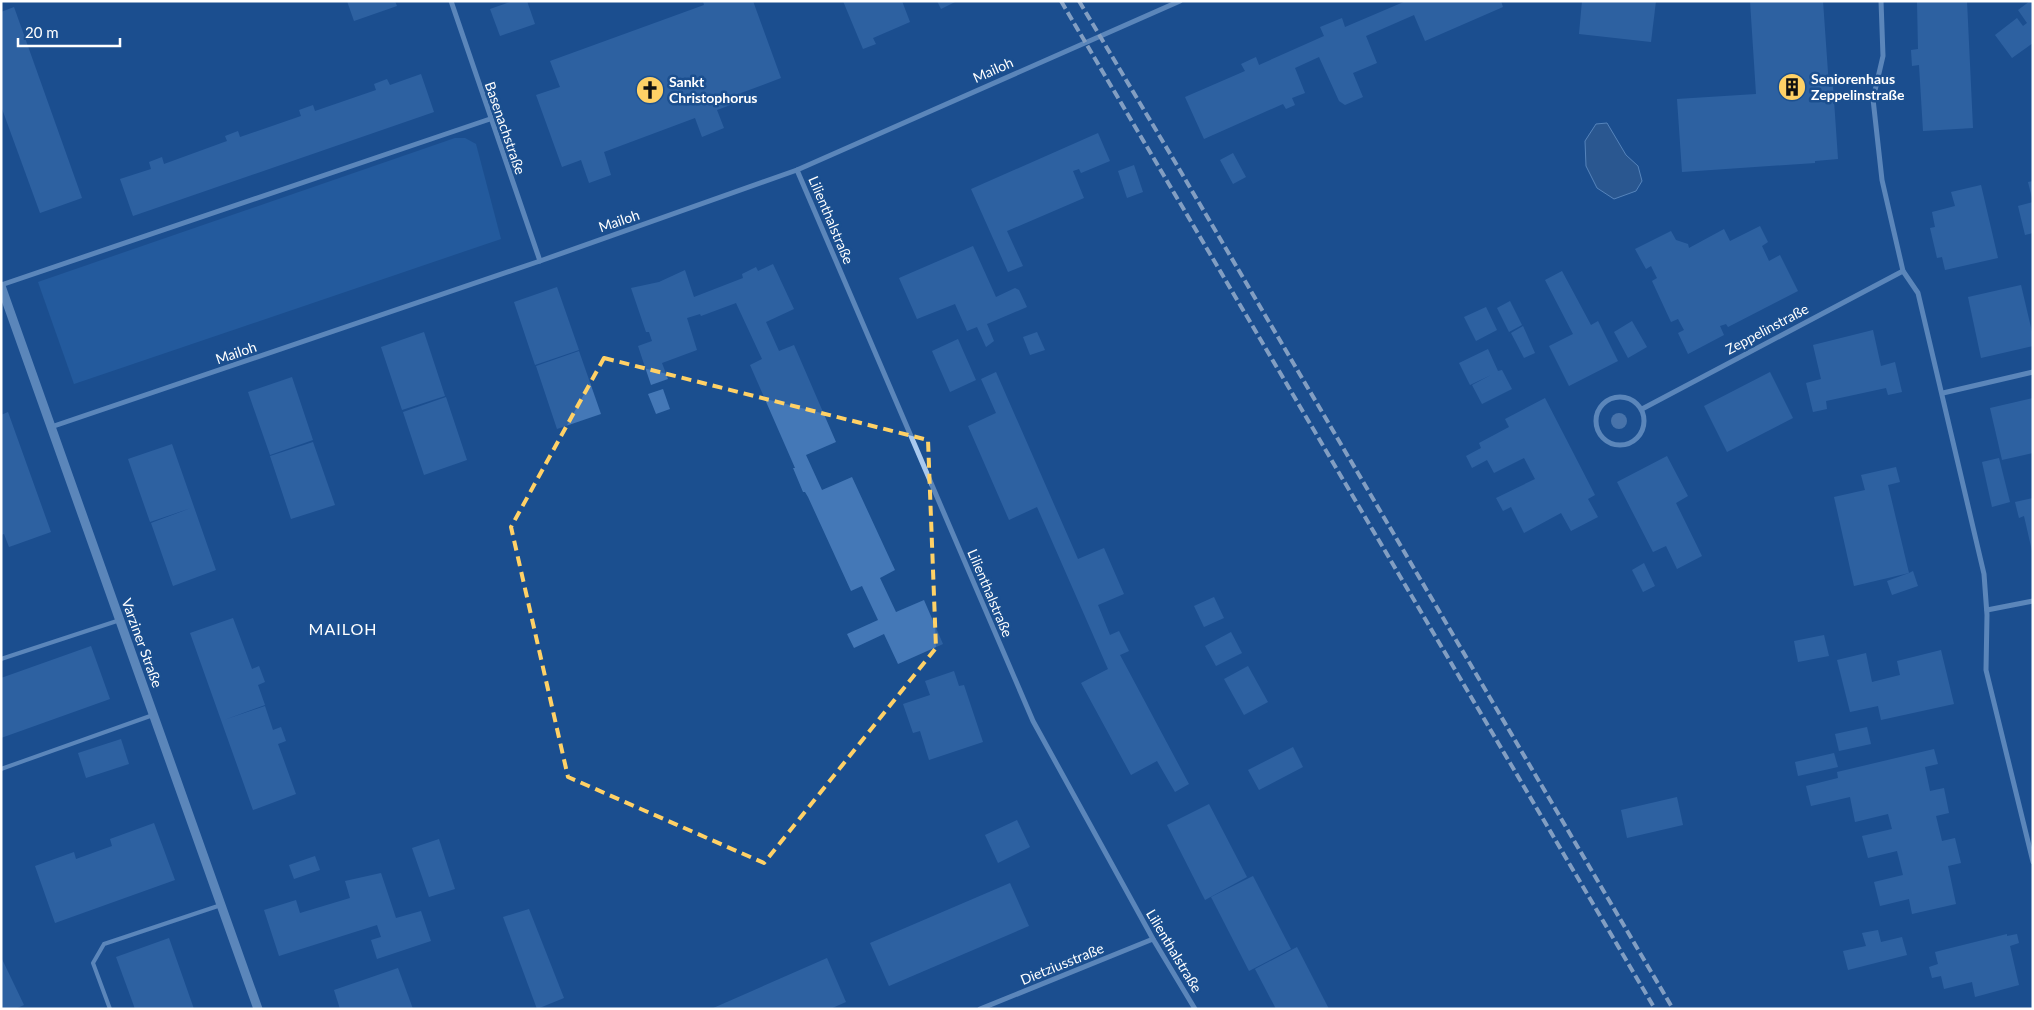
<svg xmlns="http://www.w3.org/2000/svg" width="2034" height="1010" viewBox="0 0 2034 1010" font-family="Lato,sans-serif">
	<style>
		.green { fill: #2e69ad }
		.water { fill: #3c6290; stroke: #9cc4f0 }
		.building { fill: #4478b7 }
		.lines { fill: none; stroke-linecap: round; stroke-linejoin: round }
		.service { stroke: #a9c9ee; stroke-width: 4 }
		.minor { stroke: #a9c9ee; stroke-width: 5 }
		.tertiary { stroke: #a9c9ee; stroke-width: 9 }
		.rail { stroke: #fff; stroke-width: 4; stroke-dasharray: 9 4; stroke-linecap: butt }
		.tree { fill: #7ea0ca }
		.marked { fill: none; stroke: #ffd166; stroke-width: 4; stroke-dasharray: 10 6; stroke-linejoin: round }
		.labels { text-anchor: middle; stroke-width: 5; stroke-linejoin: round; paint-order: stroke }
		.street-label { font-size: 14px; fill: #fff; stroke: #1b4f8f }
		.poi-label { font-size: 14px; font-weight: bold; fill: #fff; stroke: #1b4f8f; text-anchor: start }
		.quarter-label { font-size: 16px; letter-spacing: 1px; fill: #fff; stroke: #1b4f8f }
	</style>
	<rect width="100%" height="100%" fill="#1b4f8f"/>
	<path class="green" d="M455,138H465L476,144L501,239L74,384L38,282Z"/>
	<path class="water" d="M1607,123L1626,155L1638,166L1642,181L1636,191L1614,199L1597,188L1586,166L1585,141L1596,124Z"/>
	<g class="building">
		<path d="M347,1H395L397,6L354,21Z"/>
		<path d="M513,1H527L535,24L500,36L490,9Z"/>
		<path d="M703,1H753L781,78L741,93L744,100L717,110L724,128L702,137L695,118L604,152L611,175L589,183L581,160L562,167L536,95L560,87L550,61L704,5Z"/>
		<path d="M843,1H902L910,22L873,38L876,44L863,49Z"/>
		<path d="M937,1H957L941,9Z"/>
		<path d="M1406,1H1501L1503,7L1425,41L1414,15L1366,36L1377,63L1353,73L1363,97L1345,105L1339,101L1319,57L1295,68L1305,93L1292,98L1295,105L1286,109L1283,104L1204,139L1185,97L1245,71L1241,64L1256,57L1259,65L1324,36L1320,27L1342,18L1345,27Z"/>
		<path d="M1582,1H1656L1651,42L1579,34Z"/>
		<path d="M1750,1H1823L1829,87L1833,86L1838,159L1815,161V163L1682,172L1677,99L1756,94Z"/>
		<path d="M1917,1H1967L1973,128L1923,131L1919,65L1912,66L1911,50L1918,49Z"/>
		<path d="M2030,1H2033V43L2012,58L1995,35L2017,18L2023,26L2027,23L2018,10Z"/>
		<path d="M14,7L82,198L40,213L1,106V12Z"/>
		<path d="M421,74L434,112L133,216L120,179L151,169L149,162L162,157L164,164L227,141L225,136L238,131L240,137L301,116L299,110L313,105L315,111L376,90L374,84L387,79L390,85Z"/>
		<path d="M1098,133L1110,161L1081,173L1079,169L1073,171L1084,198L1007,231L1023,266L1008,272L971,189Z"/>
		<path d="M1233,153L1246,177L1233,184L1220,160Z"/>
		<path d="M1134,165L1143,192L1127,198L1118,171Z"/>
		<path d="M2033,181V198H2032L2028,182Z"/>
		<path d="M1981,185L1998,258L1945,270L1942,257L1937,258L1930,228L1935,227L1932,212L1955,206L1951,192Z"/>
		<path d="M2033,202V233L2025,235L2018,206Z"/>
		<path d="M1760,226L1768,242L1762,246L1769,261L1780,255L1798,291L1728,327L1726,324L1720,326L1724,335L1688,354L1678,333L1684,330L1678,319L1671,322L1652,281L1657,278L1651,266L1646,269L1635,249L1671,231L1676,240L1688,244L1689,248L1724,229L1730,241Z"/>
		<path d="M973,246L996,297L1015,288L1019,290L1027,307L987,324L994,341L986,347L977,327L967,331L955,304L917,319L899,278Z"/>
		<path d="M773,264L794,309L766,322L779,351L794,345L836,442L806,455L822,490L852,477L895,570L880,578L896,612L924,600L943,644L898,664L884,634L854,648L847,634L878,620L862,586L851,591L808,497L805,492H803L793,468H795L750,365L762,359L736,303L701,316L700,314L687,318L697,350L662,363L668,379L651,385L638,346L652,341L649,332H646L631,288L659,282L685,270L694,297L743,278L742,274L756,267L758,271Z"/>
		<path d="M1562,271L1591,325L1598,321L1618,361L1569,386L1549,346L1573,334L1545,280Z"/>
		<path d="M2021,285L2033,336V346L1981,358L1968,297Z"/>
		<path d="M557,287L579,350L535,365L514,302Z"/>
		<path d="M1510,301L1522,325L1509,332L1497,308Z"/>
		<path d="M1486,307L1497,330L1476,341L1464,317Z"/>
		<path d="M1632,321L1647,347L1628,358L1614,332Z"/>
		<path d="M1523,326L1535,353L1524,358L1511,333Z"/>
		<path d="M1873,330L1881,366L1895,362L1902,392L1888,395L1886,388L1826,401L1827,409L1813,412L1806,383L1821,379L1813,345Z"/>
		<path d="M424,332L445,396L402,410L381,347Z"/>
		<path d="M1037,332L1045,350L1030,355L1023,337Z"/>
		<path d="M958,339L976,380L950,392L932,351Z"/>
		<path d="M1488,349L1498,371L1502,370L1512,389L1482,404L1472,385L1491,375L1470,385L1459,363Z"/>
		<path d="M579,351L601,414L557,429L536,366Z"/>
		<path d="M996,372L1078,559L1104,548L1124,594L1098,605L1110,635L1119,631L1129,651L1120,655L1189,784L1175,792L1157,761L1131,775L1081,683L1108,669L1037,507L1009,520L968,426L996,413L981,379Z"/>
		<path d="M1770,372L1793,418L1727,452L1704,406Z"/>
		<path d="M292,377L313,440L270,455L248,392Z"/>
		<path d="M663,389L670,409L656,414L648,394Z"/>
		<path d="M446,397L467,460L424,475L403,412Z"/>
		<path d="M1545,398L1595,495L1588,499L1598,517L1571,531L1561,513L1524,533L1511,507L1503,511L1496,498L1535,479L1524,458L1494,473L1487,460L1472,468L1466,456L1481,448L1479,443L1509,427L1505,419Z"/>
		<path d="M2033,398V453L2002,460L1990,408Z"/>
		<path d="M8,412L51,532L9,547L4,534L1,535V415Z"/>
		<path d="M313,442L335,505L291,519L270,456Z"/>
		<path d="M172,444L216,570L173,586L151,523L191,508L150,522L128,459Z"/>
		<path d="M1667,456L1688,496L1676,503L1702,556L1677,569L1666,546L1653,552L1617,482Z"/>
		<path d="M1999,458L2010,502L1992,507L1982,462Z"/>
		<path d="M1896,467L1900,482L1888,485L1909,573L1913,571L1918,586L1892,595L1887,581L1909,573L1854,586L1834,497L1865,490L1861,475Z"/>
		<path d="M2033,498V551H2032L2024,516L2019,518L2015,502Z"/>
		<path d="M1644,563L1655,586L1643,592L1632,570Z"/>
		<path d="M1214,597L1224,618L1204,627L1194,606Z"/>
		<path d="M233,618L252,669L259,666L265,682L258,685L265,705L224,720L265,706L273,730L281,727L286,741L278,744L296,794L253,810L190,633Z"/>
		<path d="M1231,632L1242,653L1216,666L1205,646Z"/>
		<path d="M1824,635L1829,656L1798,662L1794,641Z"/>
		<path d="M91,646L110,699L1,738V678Z"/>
		<path d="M1941,650L1954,704L1881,720L1878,706L1850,712L1837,660L1866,653L1872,682L1900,675L1897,661Z"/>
		<path d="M1248,666L1268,702L1244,715L1224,679Z"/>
		<path d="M954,671L959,686L964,685L983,742L929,760L920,731L913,733L903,704L930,695L925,681Z"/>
		<path d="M1867,727L1871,744L1839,751L1835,734Z"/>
		<path d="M121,739L129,764L86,778L78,753Z"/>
		<path d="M1293,747L1303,767L1259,790L1248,770Z"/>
		<path d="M1934,749L1938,764L1925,767L1930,791L1944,788L1949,813L1936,816L1942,841L1955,838L1961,863L1948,866L1956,904L1912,914L1909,899L1880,906L1874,882L1903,875L1897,851L1868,858L1862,836L1892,829L1888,814L1855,822L1850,797L1811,806L1806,786L1838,778L1837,772Z"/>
		<path d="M1834,753L1838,767L1798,776L1795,762Z"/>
		<path d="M1677,797L1683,825L1627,838L1621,810Z"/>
		<path d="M1209,804L1247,877L1205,900L1167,825Z"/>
		<path d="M1017,820L1030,847L998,863L985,835Z"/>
		<path d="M154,823L175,880L55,923L35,866L74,852L76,859L112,846L110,839Z"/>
		<path d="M439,839L455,889L429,897L412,848Z"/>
		<path d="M315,856L320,870L294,879L289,865Z"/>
		<path d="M381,873L396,918L421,911L431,941L377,959L371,940L381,937L377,925L279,956L264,910L296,900L300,913L350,898L345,881Z"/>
		<path d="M1253,876L1291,949L1249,971L1211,897Z"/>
		<path d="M1010,883L1029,926L889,986L870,943Z"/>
		<path d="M529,909L564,998L537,1009L503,917Z"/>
		<path d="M1878,930L1881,942L1902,937L1907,955L1848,970L1843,951L1866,946L1862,933Z"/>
		<path d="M2007,934V936L2017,934L2019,943L2010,946L2019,985L1975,997L1972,982L1944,989L1941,976L1932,978L1929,967L1938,964L1935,952Z"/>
		<path d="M169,938L194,1009H135L116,957Z"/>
		<path d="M1297,947L1329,1009H1276L1255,969Z"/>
		<path d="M1,957L24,1005L15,1009H1Z"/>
		<path d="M827,958L846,1002L830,1009H711Z"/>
		<path d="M398,968L413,1009H340L334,990Z"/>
	</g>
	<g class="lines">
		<g class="service">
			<path d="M1,659L120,620"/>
			<path d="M1,769L153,715"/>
			<path d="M110,1009L93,963L104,944L221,905"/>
		</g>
		<g class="minor">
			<path d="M451,1L540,261"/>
			<path d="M1881,1L1883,56L1873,99L1882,180L1903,271L1918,293L1984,574L1987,615L1986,670L2033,862"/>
			<path d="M797,170L1033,721L1153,939L1195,1009"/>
			<path d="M1,285L490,119"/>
			<path d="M1943,393L2033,372"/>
			<circle cx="1620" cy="421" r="24"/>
			<path d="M1642,409L1903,271"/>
			<path d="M51,427L540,261L797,170L1180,1"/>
			<path d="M1987,610L2033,601"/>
			<path d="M980,1009L1153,939"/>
		</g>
		<path class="tertiary" d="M1,286L258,1009"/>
		<g class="rail">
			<path d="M1061,1L1655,1009"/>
			<path d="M1079,1L1178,167L1673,1009"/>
		</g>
	</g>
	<circle class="tree" cx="1619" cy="421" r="8"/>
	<path d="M0 0H2034V1010H0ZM604,358L928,440L936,648L764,863L568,777L511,527Z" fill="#1b4f8f" fill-opacity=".55" fill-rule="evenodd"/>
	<path class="marked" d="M604,358L928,440L936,648L764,863L568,777L511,527Z"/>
	<defs>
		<symbol id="building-disc" viewBox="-11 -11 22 22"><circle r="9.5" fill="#ffd166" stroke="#1b4f8f"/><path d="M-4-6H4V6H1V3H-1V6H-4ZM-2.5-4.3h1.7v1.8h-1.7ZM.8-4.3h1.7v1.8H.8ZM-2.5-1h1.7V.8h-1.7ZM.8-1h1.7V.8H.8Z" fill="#111"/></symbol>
		<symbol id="church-disc" viewBox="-11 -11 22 22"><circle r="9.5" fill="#ffd166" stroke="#1b4f8f"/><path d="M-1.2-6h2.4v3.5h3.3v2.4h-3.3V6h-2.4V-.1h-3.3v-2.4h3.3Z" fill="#111"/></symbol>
	</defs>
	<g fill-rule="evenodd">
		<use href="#building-disc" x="1776" y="71" width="32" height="32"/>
		<use href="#church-disc" x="634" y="74" width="32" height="32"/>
	</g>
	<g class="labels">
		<g class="street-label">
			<text transform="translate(993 70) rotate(-24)" y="5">Mailoh</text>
			<text transform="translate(505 128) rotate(71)" y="5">Basenachstraße</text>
			<text transform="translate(831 220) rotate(67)" y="5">Lilienthalstraße</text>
			<text transform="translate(619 221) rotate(-19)" y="5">Mailoh</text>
			<text transform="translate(1767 329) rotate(-28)" y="5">Zeppelinstraße</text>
			<text transform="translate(236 353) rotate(-19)" y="5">Mailoh</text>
			<text transform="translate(990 593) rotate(67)" y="5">Lilienthalstraße</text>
			<text transform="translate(142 643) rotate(70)" y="5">Varziner Straße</text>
			<text transform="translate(1174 951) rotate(59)" y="5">Lilienthalstraße</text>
			<text transform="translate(1062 964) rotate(-22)" y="5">Dietziusstraße</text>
		</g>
		<g class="poi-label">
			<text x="1811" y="84">Seniorenhaus<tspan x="1811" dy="16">Zeppelinstraße</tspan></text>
			<text x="669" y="87">Sankt<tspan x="669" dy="16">Christophorus</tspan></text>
		</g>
		<g class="quarter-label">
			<text x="343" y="635">MAILOH</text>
		</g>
	</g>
	<rect width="2034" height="1010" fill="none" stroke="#ffffff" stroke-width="5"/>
	<path d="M18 38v8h102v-8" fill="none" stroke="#ffffff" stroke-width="2.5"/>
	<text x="25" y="38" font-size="15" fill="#ffffff" stroke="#1b4f8f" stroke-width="4" paint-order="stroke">20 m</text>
</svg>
